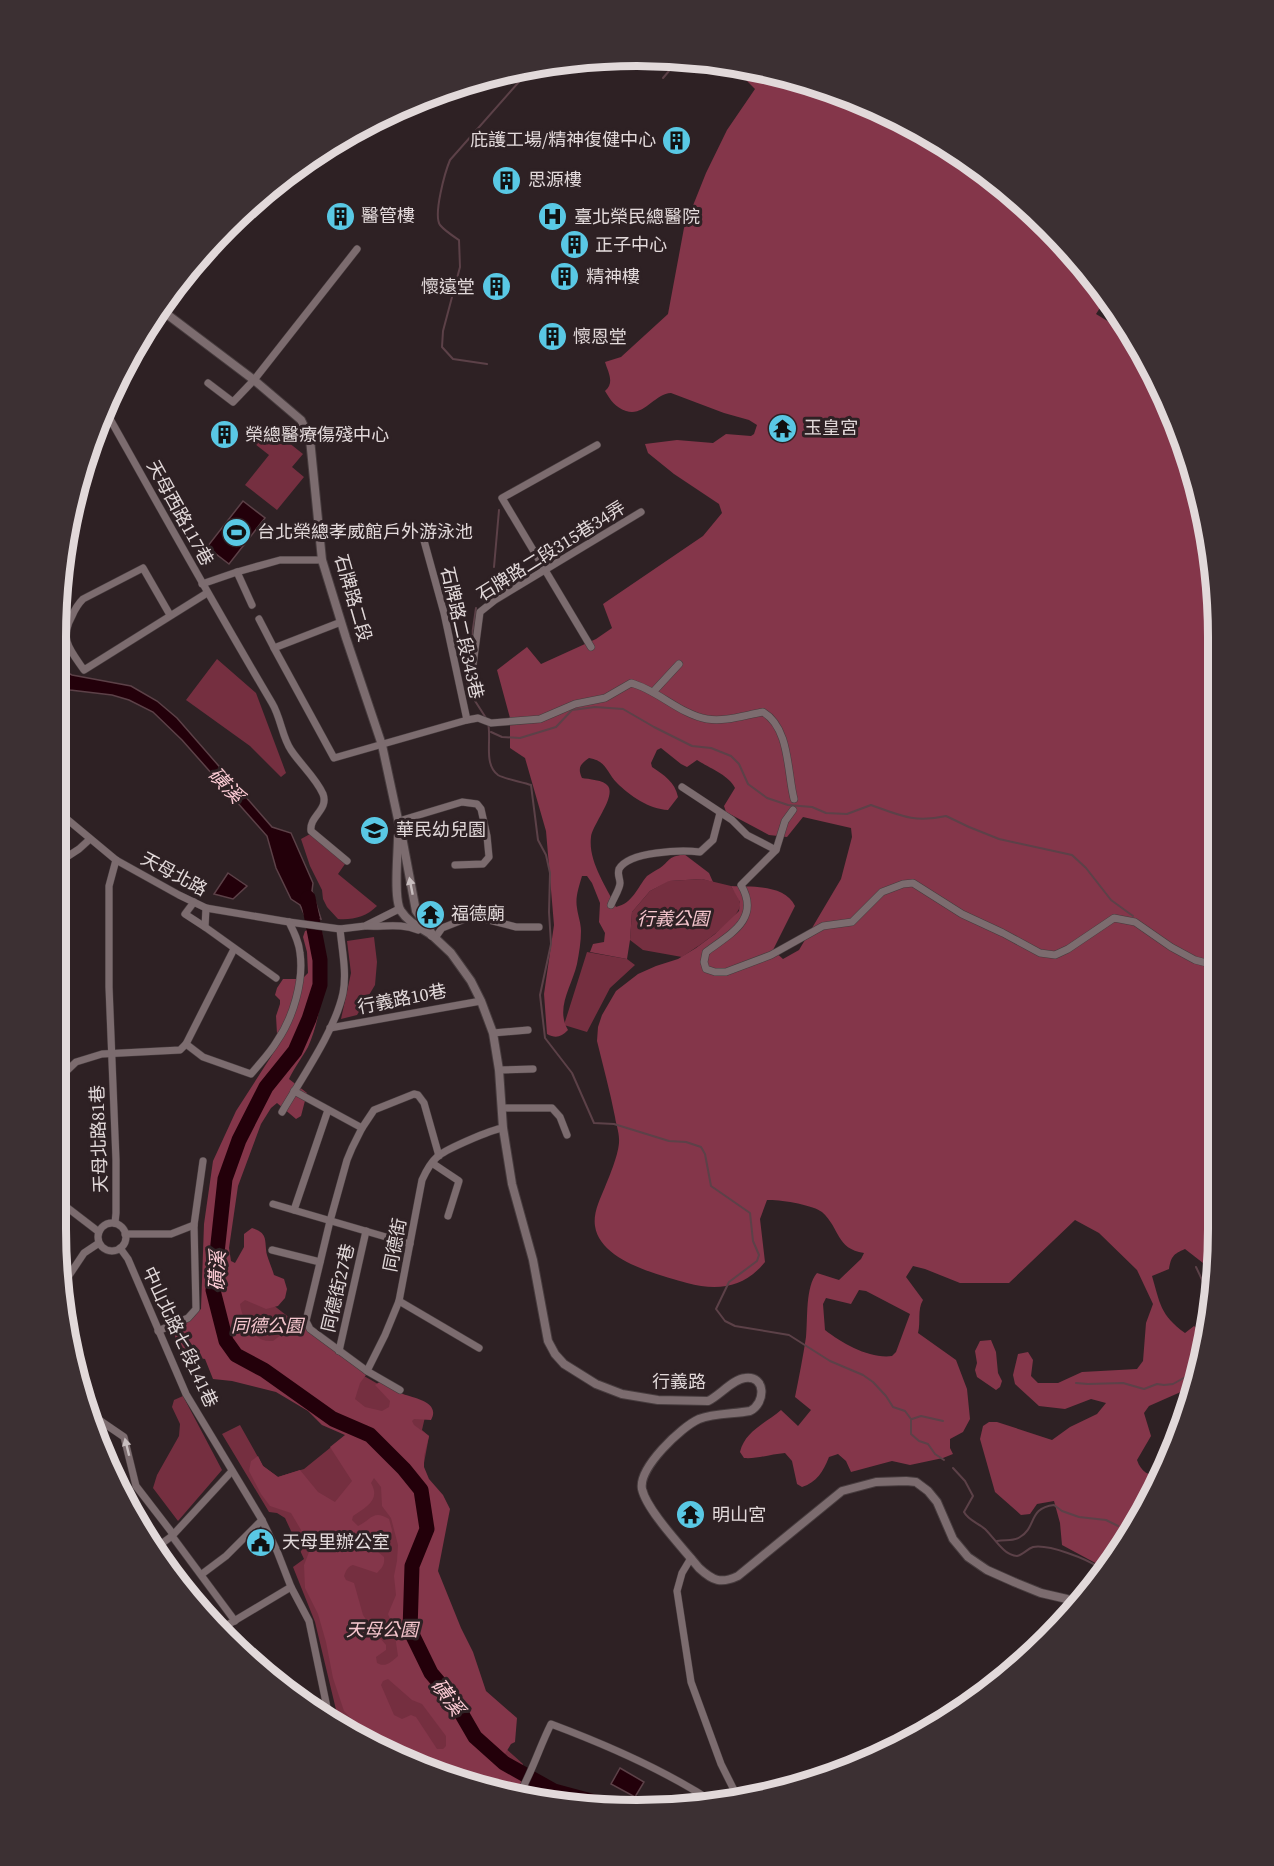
<svg xmlns="http://www.w3.org/2000/svg" width="1274" height="1866" viewBox="0 0 1274 1866" font-family="'Source Serif 4','Noto Sans TC',serif">
	<style>
		.green { fill: #752f40 }
		.forest { fill: #84364a; fill-rule: evenodd }
		.water { fill: #23000a; stroke: #5c4148; stroke-width: 1.5 }
		.lines { fill: none; stroke-linecap: round; stroke-linejoin: round }
		.stream { stroke: #5c4148; stroke-width: 2 }
		.river { stroke: #23000a; stroke-width: 15 }
		.minor-casing { stroke: #473c3e; stroke-width: 8 }
		.tertiary-casing { stroke: #473c3e; stroke-width: 10 }
		.minor { stroke: #7c6c6f; stroke-width: 7 }
		.tertiary { stroke: #7c6c6f; stroke-width: 8 }
		.oneway { fill: #c8bebf }
		.labels { text-anchor: middle; stroke-width: 6; stroke-linejoin: round; paint-order: stroke }
		.poi-label { font-size: 18px; fill: #e2d9da; stroke: #2e2124; text-anchor: start }
		.street-label { font-size: 18px; fill: #e2d9da; stroke: #2e2124 }
		.park-label { font-size: 18px; font-style: italic; fill: #f6c6ce; stroke: #2e2124 }
		.water-label { font-size: 20px; font-style: italic; fill: #fdccd5; stroke: #2e2124 }
		.rim { fill: none; stroke: #e2d9da; stroke-width: 8 }
	</style>
	<rect width="100%" height="100%" fill="#2e2124"/>
	<g class="green">
		<path d="M269,427L303,454L292,467L304,477L277,510L245,485L269,455L255,444Z"/>
		<path d="M217,659L256,693L286,773L281,777L250,746L186,700Z"/>
		<path d="M310,834L345,864L338,874L377,906C366,917 353,920 338,919L327,907L323,899L322,890L310,866L301,839Z"/>
		<path d="M702,879L731,886C734,891 740,898 740,903C743,918 694,949 682,957L643,950L630,940L632,912L650,891L668,881Z"/>
		<path d="M374,937L377,962L375,985L357,1015L341,1019L351,973L347,941Z"/>
		<path d="M587,952L627,959L635,965L610,988L587,1032L564,1025Z"/>
		<path d="M250,1287L364,1376L399,1396L425,1417L422,1430L429,1436L424,1463L239,1329L235,1298Z"/>
		<path d="M183,1396L222,1470L178,1521L153,1488L157,1475L179,1436L180,1424L172,1407L174,1400Z"/>
		<path d="M240,1425L263,1466L278,1477L304,1469L346,1435L394,1470L492,1736L523,1764L512,1789L415,1766L355,1732L353,1727L338,1718L315,1622L293,1567L304,1559L285,1518L277,1513L269,1512L222,1434Z"/>
	</g>
	<g class="forest">
		<path d="M731,65L750,67L859,100L960,153L1048,226L1107,297L1096,314L1114,325L1121,315L1174,414L1207,523L1218,637V1229L1213,1290L1210,1288L1203,1263L1185,1249C1173,1254 1171,1257 1169,1269L1152,1276C1160,1303 1160,1315 1185,1333L1194,1326L1208,1337L1207,1342L1192,1387L1149,1406L1144,1413L1151,1436L1137,1460C1141,1472 1149,1476 1161,1477L1158,1486L1138,1515L1128,1518L1124,1529L1125,1533L1101,1566L1062,1545L1060,1523L1054,1501L1037,1504L1030,1514L1021,1515L995,1492L980,1439L983,1426L989,1422H997L1052,1440L1070,1427L1097,1414L1106,1403L1091,1399L1065,1409L1039,1406L1015,1384L1013,1375L1018,1354L1028,1352L1033,1360L1031,1376L1038,1383H1058L1082,1372L1137,1369L1143,1361L1146,1323L1153,1304L1137,1270L1099,1233L1075,1220L1009,1283H960L925,1269L913,1266L906,1277L923,1300C917,1310 921,1322 918,1333L956,1360L967,1389L970,1419L963,1432L950,1439V1448L953,1454L943,1458L910,1465L892,1461L851,1472L846,1461L838,1454L829,1457C823,1472 817,1482 802,1487L797,1484L792,1461L785,1453C771,1454 758,1459 744,1458L740,1452C745,1431 766,1423 781,1410L798,1426L811,1410L795,1397C799,1377 803,1357 806,1337C808,1319 805,1287 817,1273L839,1280L861,1259L864,1253C836,1249 840,1228 822,1212C814,1205 778,1199 767,1200L760,1219L765,1262C744,1288 718,1291 687,1283C659,1275 600,1261 595,1226C593,1213 600,1199 605,1187C610,1175 620,1151 619,1139C619,1132 616,1124 615,1117C610,1091 603,1066 597,1041L598,1027L602,1015L616,991L638,974L656,966L678,959L696,948L715,934L739,911L740,902L731,886C751,887 785,884 795,906L773,950L783,959L799,950L841,879L852,837L851,828L803,817L787,837L769,835L726,812L724,806L735,788C729,775 709,768 697,760L687,767L681,764L661,748L657,750L651,763L652,767C664,775 675,782 678,797L668,810C649,809 630,796 617,783C606,772 607,761 589,758C581,764 577,767 582,778C588,779 604,780 608,786C616,797 592,825 591,837C588,861 606,886 616,907C633,903 637,888 647,876C651,873 655,871 660,868C672,859 666,858 684,854L709,873L713,882L702,879L669,881L650,891L632,912L630,940L627,959L590,952L593,944L604,942L605,933L599,922L600,903L592,883L587,876H582C579,887 575,897 577,908C578,916 581,923 581,931C581,942 579,953 577,964C572,986 555,1008 568,1030C561,1037 556,1039 547,1034L544,994L554,925L546,831L525,758L510,748V718L497,670L527,647L541,664L596,639L612,628L603,604L703,536L722,513L719,504L674,474L648,453L645,444L677,440L713,443L726,434L751,436L754,434L757,425L749,420L724,413L671,393C654,394 644,417 626,411C615,407 611,401 605,391C615,383 608,372 605,362L621,357L668,314L684,228L706,173L727,130L755,89ZM859,1290L866,1291L910,1314L896,1352L892,1356C870,1359 843,1344 825,1330L823,1304L826,1298L851,1304Z"/>
		<path d="M310,929L322,932C327,964 322,1017 308,1047C302,1058 294,1068 289,1079L307,1093L301,1116L296,1119L277,1103L271,1108L261,1124L238,1186L229,1248L231,1261L235,1263L244,1247V1234L252,1228C269,1233 264,1241 267,1255C269,1262 272,1268 274,1275L284,1279L287,1289L285,1298L278,1306L266,1309L245,1300L240,1304C241,1315 250,1332 259,1338C263,1341 269,1341 273,1341L294,1325L304,1327L358,1366L366,1375L360,1383L355,1399L365,1407L382,1411L389,1407L390,1401L375,1385L381,1381C388,1385 395,1390 403,1394C414,1398 441,1402 431,1420L414,1419L412,1421L414,1425L429,1436L424,1456V1467L429,1479L443,1495L450,1509L438,1571L461,1628L473,1652L486,1691L517,1718L515,1742L511,1744L503,1757C512,1767 525,1778 526,1792L415,1766L362,1736L357,1724L344,1711L333,1678L326,1642L318,1614L305,1588L304,1565L311,1547L291,1513L270,1506L261,1494L249,1471L251,1461L258,1456L263,1466L278,1477L300,1470L318,1492L335,1502L352,1481L330,1447L345,1435L322,1425L308,1411L276,1392L232,1381L213,1379L205,1359C188,1355 174,1353 175,1331L201,1309L204,1224L213,1161L236,1111L272,1055L277,1034L276,1016L280,1004V1000L275,995L277,988L283,979H302L308,973L307,952L303,937L305,931ZM374,1478L381,1487L382,1506L391,1518L398,1545L397,1561L394,1576L396,1595L388,1614L394,1629L398,1656C391,1662 386,1668 377,1663L376,1657L386,1650V1645L380,1638L384,1627L381,1623L367,1621L363,1615L354,1583L346,1580L344,1576C346,1571 347,1567 353,1565L377,1573C382,1568 385,1565 384,1557L370,1545V1541L376,1540L385,1543L391,1539L392,1530L389,1519C373,1509 371,1520 358,1526L352,1520L353,1516C366,1507 381,1500 371,1483ZM388,1679L412,1700L422,1704L446,1736V1746L443,1749H437L416,1717L411,1715L402,1719L394,1715L381,1685L383,1681Z"/>
		<path d="M991,1340L996,1352L998,1373L1002,1381L1000,1387L996,1390L977,1377L975,1370L977,1363L975,1351L980,1341Z"/>
	</g>
	<g class="water">
		<path d="M243,501L265,518L229,564L207,547Z"/>
		<path d="M56,667L72,675L131,686L157,701L177,718L272,827L291,833L313,883L312,891L321,919L305,916L300,905L291,899L276,868L267,836L182,740L153,712L129,700L112,695L70,690L56,684Z"/>
		<path d="M228,873L247,886L233,899L214,894Z"/>
		<path d="M620,1768L644,1782L635,1797L611,1784Z"/>
	</g>
	<g class="lines">
		<g class="stream">
			<path d="M663,78L669,71L670,59"/>
			<path d="M487,364L453,359L442,347L443,331L460,267L459,240C453,236 445,231 440,225C433,215 445,172 450,160L533,66"/>
			<path d="M494,567L499,510"/>
			<path d="M476,608L467,670L468,690L486,718"/>
			<path d="M488,723C492,739 483,764 498,775C504,779 523,782 531,785L538,840L546,855L550,873L549,912L551,944L540,995L545,1038L572,1073L594,1123L614,1124L669,1141L686,1142L701,1147L705,1154L711,1186L750,1213L753,1241L759,1255L757,1261L729,1282L716,1309L725,1321L735,1326L789,1335L830,1361L863,1375L873,1382L886,1396L893,1407L905,1411L911,1419V1434L919,1441L928,1444L935,1454L944,1460"/>
			<path d="M491,732L502,737L520,738L556,727L572,710L595,707L623,709L654,727L692,746L711,748L731,756L739,764L748,784L767,798L788,805L812,807L826,813L847,814L871,805C901,816 915,823 946,816L969,827L999,839L1072,855L1086,868L1111,900L1133,916"/>
			<path d="M1196,1267L1206,1288L1212,1295"/>
			<path d="M1076,1383L1088,1384L1123,1383L1144,1389L1157,1384L1164,1385L1173,1384L1198,1370"/>
			<path d="M912,1419L921,1416L943,1421"/>
			<path d="M953,1468L965,1481L973,1496L964,1512C968,1520 978,1523 985,1529C992,1536 997,1544 1004,1550C1007,1553 1013,1556 1017,1556C1023,1555 1027,1549 1033,1547C1049,1544 1087,1559 1100,1568"/>
			<path d="M997,1541C1005,1539 1013,1542 1020,1537C1037,1527 1028,1508 1054,1505L1062,1511L1079,1517L1106,1520L1118,1526"/>
		</g>
		<path class="river" d="M308,898L320,960V985L309,1019L295,1051L266,1087L239,1140L225,1179L213,1290L226,1341L236,1355L264,1370L333,1419L370,1435L404,1469L421,1490L427,1529L412,1566L410,1630L431,1673L453,1699L475,1737L504,1763L554,1791L617,1808"/>
		<defs>
			<g id="minor">
				<path d="M208,383L233,402L254,380L357,249"/>
				<path d="M105,410C160,508 215,607 272,703C281,718 282,737 291,750C300,764 316,778 323,794C329,810 309,816 311,831L347,861"/>
				<path d="M237,572L252,605"/>
				<path d="M202,584L237,572L280,560H322"/>
				<path d="M170,615L143,568L83,599C78,604 75,609 72,616C59,639 70,650 84,670L207,593"/>
				<path d="M259,619L274,648L341,622"/>
				<path d="M591,647L502,498L597,445"/>
				<path d="M274,648L334,758L467,720L444,613L423,537"/>
				<path d="M473,687L471,680L480,612L495,600L641,512"/>
				<path d="M654,691L679,664"/>
				<path d="M467,720L478,718L491,723L540,719L575,704L605,698L631,683C658,690 679,714 707,719C725,722 745,715 763,712C790,728 787,772 794,799"/>
				<path d="M682,787L732,820L747,835L776,850"/>
				<path d="M56,810L116,860L179,895L206,908L289,922L340,929L365,926L399,909"/>
				<path d="M793,810L785,821L776,850L741,885C761,919 730,934 706,952L704,962L706,969L715,972H726L771,955L823,926L852,922L882,892L903,884L913,883L962,914L1003,933L1040,953L1055,955L1068,949L1114,918L1135,922L1171,947L1195,960L1218,966"/>
				<path d="M399,821L462,802L477,804L481,809L487,836L489,857L483,864L455,865"/>
				<path d="M56,864L79,849L90,839"/>
				<path d="M194,902L185,914L205,927"/>
				<path d="M611,905C613,899 620,889 620,883C620,878 617,875 619,869C629,851 682,850 700,852L713,840L720,813"/>
				<path d="M206,908L205,927L276,978"/>
				<path d="M367,926C385,927 401,923 418,930"/>
				<path d="M431,936L435,938L442,928L465,919L477,917L516,927H539"/>
				<path d="M330,1028L481,1001"/>
				<path d="M493,1033L528,1030"/>
				<path d="M186,1044L203,1057L251,1074C260,1063 270,1053 277,1041C293,1018 304,981 300,953C299,942 294,932 289,922"/>
				<path d="M499,1070L533,1069"/>
				<path d="M56,1081L76,1062L102,1054L180,1050L186,1044L234,949"/>
				<path d="M294,1091L362,1128"/>
				<path d="M502,1108H552L560,1117L567,1135"/>
				<path d="M282,1112C301,1079 335,1031 343,993C347,973 342,950 340,929"/>
				<path d="M432,1163L459,1181L448,1216"/>
				<path d="M56,1199L99,1232"/>
				<path d="M273,1204L410,1244"/>
				<path d="M294,1210L328,1110"/>
				<path d="M115,1223L116,1213V1160L109,987V886L116,860"/>
				<circle cx="112" cy="1237" r="14"/>
				<path d="M125,1234H171L194,1225"/>
				<path d="M120,1248L128,1259L186,1394L262,1520L277,1551L291,1587L309,1621L329,1717"/>
				<path d="M272,1250L320,1262"/>
				<path d="M64,1283L84,1253L99,1243"/>
				<path d="M399,1301L479,1348"/>
				<path d="M158,1331L188,1318L196,1309L194,1225L203,1161"/>
				<path d="M339,1351L366,1231"/>
				<path d="M367,1371L310,1329L306,1321L330,1221L347,1160L352,1148L362,1128L374,1110L414,1094L418,1095L424,1103L439,1156"/>
				<path d="M400,1390L367,1371L385,1335L399,1301L422,1180C426,1171 430,1163 438,1156C449,1148 490,1130 503,1128"/>
				<path d="M86,1411L124,1437L136,1486L173,1534"/>
				<path d="M93,1429L100,1421"/>
				<path d="M172,1536L235,1621"/>
				<path d="M153,1550L172,1536L232,1471"/>
				<path d="M691,1558L682,1573L677,1591L691,1682L721,1764L739,1800"/>
				<path d="M202,1574L226,1556L262,1520"/>
				<path d="M224,1627L291,1587"/>
				<path d="M521,1791C533,1769 540,1746 551,1724C607,1745 663,1769 713,1802"/>
			</g>
			<g id="tertiary">
				<path d="M164,312L254,380L301,420L310,439L322,560L346,638L382,745L399,824"/>
				<path d="M399,821L416,911L435,938L451,953L471,981L481,1001L493,1033L499,1070L503,1128L512,1184L533,1260L548,1341L555,1354L564,1364L596,1384L622,1394L658,1400L708,1401C719,1396 733,1379 745,1378C766,1375 766,1403 750,1411C734,1414 714,1413 699,1419C681,1427 638,1468 642,1489C647,1511 684,1549 699,1568C713,1581 721,1584 738,1576L842,1491L876,1482L906,1481L916,1482L928,1491L937,1502L953,1539L968,1557L987,1570L1014,1582L1041,1593L1067,1599L1075,1603"/>
				<path d="M398,837C398,852 393,900 401,911C408,922 419,927 430,934"/>
			</g>
		</defs>
		<use href="#minor" class="minor-casing"/>
		<use href="#tertiary" class="tertiary-casing"/>
		<use href="#minor" class="minor"/>
		<use href="#tertiary" class="tertiary"/>
	</g>
	<defs><path id="oneway-solid" d="M-6-.8H1V-3.2L6.5 0L1 3.2V.8H-6Z" transform="scale(1.5)"/></defs>
	<g class="oneway">
		<use href="#oneway-solid" transform="translate(411 886) rotate(-101)"/>
		<use href="#oneway-solid" transform="translate(127 1447) rotate(-104)"/>
	</g>
	<defs>
		<symbol id="building-disc" viewBox="-11 -11 22 22"><circle r="9.5" fill="#59c8e4" stroke="#2e2124"/><path d="M-4-6H4V6H1V3H-1V6H-4ZM-2.5-4.3h1.7v1.8h-1.7ZM.8-4.3h1.7v1.8H.8ZM-2.5-1h1.7V.8h-1.7ZM.8-1h1.7V.8H.8Z" fill="#111"/></symbol>
		<symbol id="hospital-disc" viewBox="-11 -11 22 22"><circle r="9.5" fill="#59c8e4" stroke="#2e2124"/><path d="M-5-5h3v3.5h4V-5h3V5h-3V1.5h-4V5h-3Z" fill="#111"/></symbol>
		<symbol id="temple-disc" viewBox="-11 -11 22 22"><circle r="9.5" fill="#59c8e4" stroke="#2e2124"/><path d="M0-6L5-2H3V0L6.5 2.5H4V6H1.5V3h-3V6H-4V2.5H-6.5L-3 0V-2H-5Z" fill="#111"/></symbol>
		<symbol id="stadium-disc" viewBox="-11 -11 22 22"><circle r="9.5" fill="#59c8e4" stroke="#2e2124"/><path d="M0-5a6.5 5 0 1 0 0 10a6.5 5 0 1 0 0-10ZM-3.5-1.8h7v3.6h-7Z" fill="#111"/></symbol>
		<symbol id="school-disc" viewBox="-11 -11 22 22"><circle r="9.5" fill="#59c8e4" stroke="#2e2124"/><path d="M0-5L7-2L0 1L-7-2ZM-4 1L0 2.5L4 1V4Q0 6-4 4Z" fill="#111"/></symbol>
		<symbol id="civic-disc" viewBox="-11 -11 22 22"><circle r="9.5" fill="#59c8e4" stroke="#2e2124"/><path d="M-.6-6.5H3V-4.5H.6V-3L4-1V1h2V6H-6V1h2V-1L-.6-3ZM-1.2 2.5V6h2.4V2.5Z" fill="#111"/></symbol>
	</defs>
	<g fill-rule="evenodd">
		<use href="#building-disc" x="660" y="124" width="33" height="33"/>
		<use href="#building-disc" x="490" y="164" width="33" height="33"/>
		<use href="#building-disc" x="324" y="200" width="33" height="33"/>
		<use href="#hospital-disc" x="536" y="200" width="33" height="33"/>
		<use href="#building-disc" x="558" y="228" width="33" height="33"/>
		<use href="#building-disc" x="548" y="260" width="33" height="33"/>
		<use href="#building-disc" x="480" y="270" width="33" height="33"/>
		<use href="#building-disc" x="536" y="320" width="33" height="33"/>
		<use href="#temple-disc" x="766" y="412" width="33" height="33"/>
		<use href="#building-disc" x="208" y="418" width="33" height="33"/>
		<use href="#stadium-disc" x="220" y="516" width="33" height="33"/>
		<use href="#school-disc" x="358" y="814" width="33" height="33"/>
		<use href="#temple-disc" x="414" y="898" width="33" height="33"/>
		<use href="#temple-disc" x="674" y="1498" width="33" height="33"/>
		<use href="#civic-disc" x="244" y="1526" width="33" height="33"/>
	</g>
	<g class="labels">
		<g class="poi-label">
			<text x="656" y="146" text-anchor="end">庇護工場/精神復健中心</text>
			<text x="528" y="186">思源樓</text>
			<text x="361" y="222">醫管樓</text>
			<text x="574" y="223">臺北榮民總醫院</text>
			<text x="595" y="251">正子中心</text>
			<text x="586" y="283">精神樓</text>
			<text x="475" y="293" text-anchor="end">懷遠堂</text>
			<text x="573" y="343">懷恩堂</text>
			<text x="804" y="434">玉皇宮</text>
			<text x="245" y="441">榮總醫療傷殘中心</text>
			<text x="257" y="538">台北榮總孝威館戶外游泳池</text>
			<text x="396" y="836">華民幼兒園</text>
			<text x="451" y="920">福德廟</text>
			<text x="712" y="1521">明山宮</text>
			<text x="282" y="1548">天母里辦公室</text>
		</g>
		<g class="street-label">
			<text transform="translate(180 513) rotate(61)" y="6">天母西路117巷</text>
			<text transform="translate(551 551) rotate(-32)" y="6">石牌路二段315巷34弄</text>
			<text transform="translate(353 598) rotate(74)" y="6">石牌路二段</text>
			<text transform="translate(462 633) rotate(77)" y="6">石牌路二段343巷</text>
			<text transform="translate(174 874) rotate(28)" y="6">天母北路</text>
			<text transform="translate(402 999) rotate(-11)" y="6">行義路10巷</text>
			<text transform="translate(99 1139) rotate(-92)" y="6">天母北路81巷</text>
			<text transform="translate(395 1245) rotate(-79)" y="6">同德街</text>
			<text transform="translate(338 1288) rotate(-77)" y="6">同德街27巷</text>
			<text transform="translate(180 1337) rotate(65)" y="6">中山北路七段141巷</text>
			<text x="679" y="1388">行義路</text>
		</g>
		<g class="park-label">
			<text x="673" y="925">行義公園</text>
			<text x="267" y="1332">同德公園</text>
			<text x="382" y="1636">天母公園</text>
		</g>
		<g class="water-label">
			<text transform="translate(226 785) rotate(47)" y="7">磺溪</text>
			<text transform="translate(217 1271) rotate(-88)" y="7">磺溪</text>
			<text transform="translate(448 1697) rotate(54)" y="7">磺溪</text>
		</g>
	</g>
	<path d="M0 0H1274V1866H0ZM637 66H637A571 571 0 0 1 1208 637V1229A571 571 0 0 1 637 1800H637A571 571 0 0 1 66 1229V637A571 571 0 0 1 637 66Z" fill="#3c3033" fill-rule="evenodd"/>
	<path class="rim" d="M637 66H637A571 571 0 0 1 1208 637V1229A571 571 0 0 1 637 1800H637A571 571 0 0 1 66 1229V637A571 571 0 0 1 637 66Z"/>
</svg>
